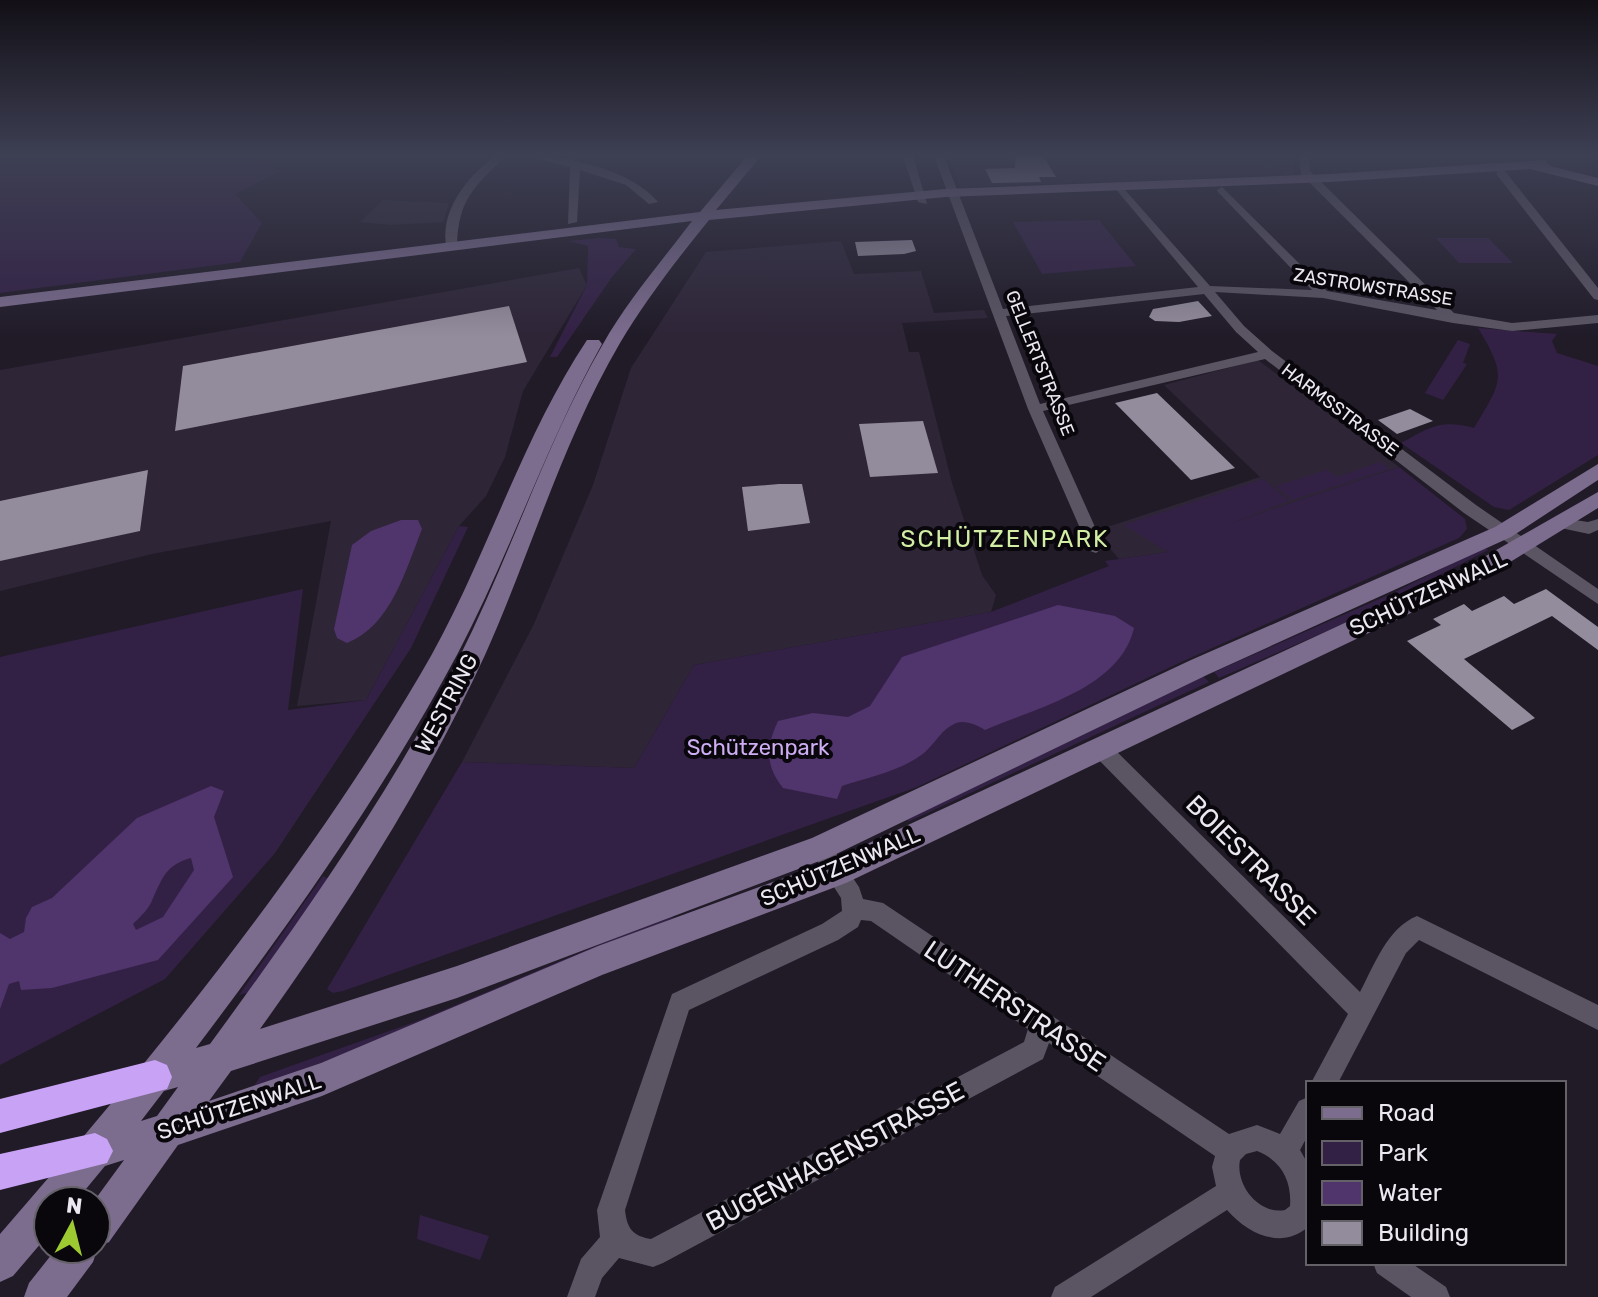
<svg xmlns="http://www.w3.org/2000/svg" width="1598" height="1297" viewBox="0 0 1598 1297" font-family="Rubik,sans-serif">
	<style>
		.built { fill: #2e2537 }
		.green { fill: #332145 }
		.water { fill: #50346c; fill-rule: evenodd }
		.building { fill: #938c9c }
		.lines { fill: none; stroke-linecap: round; stroke-linejoin: round }
		.street { fill: #5b5563; fill-rule: evenodd }
		.secondary { fill: #7c6c8e; fill-rule: evenodd }
		.highway { fill: #c8a2f4; fill-rule: evenodd }
		.labels { text-anchor: middle; stroke-width: 8; stroke-linejoin: round; paint-order: stroke }
		.far-street-label { font-size: 18px; fill: #ece8f1; stroke: #09070c }
		.street-label { font-size: 22px; fill: #ece8f1; stroke: #09070c }
		.park-label { font-size: 22px; fill: #ceaef3; stroke: #09070c }
		.neighbourhood-label { font-size: 24px; letter-spacing: 2px; fill: #d2eea4; stroke: #09070c }
		.near-street-label { font-size: 26px; fill: #ece8f1; stroke: #09070c }
	</style>
	<rect width="100%" height="100%" fill="#211b28"/>
	<g class="built">
		<path d="M948,156H1295L1294,175L961,187Z"/>
		<path d="M383,200L449,203L443,222L391,225L360,222Z"/>
		<path d="M841,241L854,274L921,271L934,313L984,310L988,318L902,323L909,352H919L952,483L982,575L996,595L991,612L694,665L634,768L462,762L534,624L593,485L631,368L706,252Z"/>
		<path d="M579,268L587,285L523,391L505,457L486,496L459,526L366,700L297,706L331,521L152,554L0,591V370Z"/>
		<path d="M1258,360L1399,467L1208,531L1169,552L1119,559L1095,531L1260,477L1164,385Z"/>
	</g>
	<g class="green">
		<path d="M0,156H252L281,171L235,194L262,223L240,262L0,293Z"/>
		<path d="M1099,220L1136,266L1042,274L1013,222Z"/>
		<path d="M600,238L616,239L619,247L636,249L612,277L557,357H550L587,285L588,246L568,241Z"/>
		<path d="M1436,238H1488L1513,263H1459Z"/>
		<path d="M1478,328L1557,334L1552,341L1557,353L1598,366V455L1509,510L1494,507L1401,443C1430,427 1441,419 1474,428C1502,381 1508,377 1478,328Z"/>
		<path d="M1458,340L1470,344L1463,363L1467,364L1443,400L1425,393Z"/>
		<path d="M1380,462L1389,469L1292,500L1276,486L1327,470L1337,477Z"/>
		<path d="M1399,467L1465,519L1467,529L1459,538L1181,662L917,787L343,991L333,993L327,989L462,762L634,768L694,665L991,612L1109,566L1105,561L1168,552L1124,525L1263,479L1289,501L1225,525Z"/>
		<path d="M459,526L468,527L411,648L275,853L165,979L0,1065V657L303,589L288,710L366,700Z"/>
		<path d="M1484,547L1488,550L1357,618L1219,678L1214,672L1393,593Z"/>
		<path d="M1203,676L1209,682L910,821L904,820Z"/>
		<path d="M323,876L333,881L257,990L239,995Z"/>
		<path d="M672,914L673,918L434,1020L252,1089L260,1077L420,1020Z"/>
		<path d="M420,1215L489,1236L480,1260L417,1239Z"/>
	</g>
	<g class="water">
		<path d="M401,520H418L422,529C406,569 391,626 347,643L337,638L334,629L352,545L371,531Z"/>
		<path d="M1058,605L1115,616L1134,628C1120,689 1035,708 985,730C977,725 966,720 956,723C941,729 935,744 924,753C901,771 869,777 842,786L837,799L783,788C765,765 766,747 778,721L813,713L848,717L870,706L902,657Z"/>
		<path d="M211,786L224,791L214,817L233,877L158,960L52,988L21,990L19,981L9,984L0,1009V933L10,939L24,932L26,918L32,907L52,898L137,818ZM191,858L194,870L163,917L136,930L133,924C140,917 150,908 153,898C163,877 166,865 191,858Z"/>
	</g>
	<g class="building">
		<path d="M1016,156H1043L1056,177H1039L1041,182L992,183L985,169L1015,168Z"/>
		<path d="M912,240L916,251L904,254L858,256L855,242Z"/>
		<path d="M1198,301L1212,316L1179,322L1155,321L1149,317L1153,309Z"/>
		<path d="M509,306L527,362L175,431L183,366Z"/>
		<path d="M1157,393L1235,468L1191,480L1115,403Z"/>
		<path d="M1410,409L1433,421L1397,434L1378,420Z"/>
		<path d="M923,421L938,473L870,477L859,424Z"/>
		<path d="M148,470L140,531L0,561V501Z"/>
		<path d="M779,484H802L810,523L748,531L742,487Z"/>
		<path d="M1546,589L1598,627V650L1552,616L1464,659L1535,718L1512,730L1407,641L1441,625L1433,619L1464,604L1472,611L1504,596L1514,604Z"/>
	</g>
	<g class="lines">
		<g class="street">
			<path d="M495,156H506C474,187 458,199 457,247L447,249C438,213 467,176 495,156Z"/>
			<path d="M523,156C563,154 632,170 658,202L649,204L626,185L580,170L577,222L568,224L570,167Z"/>
			<path d="M903,156H913L927,204L918,202Z"/>
			<path d="M934,156H944L1003,309L1198,287L1114,187V183L1118,182L1210,286L1312,290L1218,192L1217,190L1222,187L1327,291L1437,310L1301,174L1299,156H1309L1310,171L1454,313L1512,323L1598,315V323L1512,331L1453,323L1323,298L1215,292L1244,326L1272,351L1476,505L1598,589V604L1464,513L1265,359L1043,411L1104,547L1096,553L1090,551L1028,409ZM1204,294L1236,332L1258,352L1040,404L1006,316Z"/>
			<path d="M1497,171H1505L1598,288V300L1594,299L1497,175Z"/>
			<path d="M1562,518L1588,522L1598,519V530L1589,534L1556,527L1554,523L1556,519Z"/>
			<path d="M1099,739L1106,741L1360,992C1374,966 1387,928 1417,916L1598,1005V1030L1419,940L1406,953L1338,1083H1311L1348,1014L1092,753L1089,747L1092,741Z"/>
			<path d="M820,838L828,841L859,887L863,899L883,903L1229,1134L1257,1125L1280,1134L1299,1101L1308,1097V1135L1300,1150L1308,1164V1227C1281,1250 1248,1234 1227,1210L1091,1297H1051L1055,1287L1216,1186L1212,1167L1215,1156L1049,1043L1043,1059L663,1263L653,1267L619,1258L602,1278L595,1297H567L581,1259L600,1237L597,1210L672,994L822,924L842,911L841,898L809,848L812,841ZM861,920L871,921L1028,1029L1024,1042L651,1239C633,1236 627,1229 625,1210L689,1010L838,940L858,927ZM1257,1151C1281,1160 1292,1181 1290,1206L1285,1210C1259,1215 1235,1185 1240,1160L1246,1154Z"/>
			<path d="M1373,1263H1411L1446,1287L1450,1297H1411L1377,1273Z"/>
		</g>
		<path class="secondary" d="M747,156H761L716,210L945,189L1329,174L1545,160L1550,166L1598,178V186L1530,169L1329,182L945,197L709,220C678,258 645,301 620,343C563,440 531,552 485,655C426,784 343,913 260,1029L457,966L812,838L1191,660L1495,527L1598,464V480L1511,537L1209,674L830,857L457,998L231,1071L209,1101L321,1063L598,946L828,862L1470,565L1598,492V508L1486,577L846,883L602,975L322,1096L178,1145L109,1242L98,1247L93,1262L67,1297H24L29,1283L56,1249H96L94,1201L124,1160L105,1166L76,1201H48V1235L13,1276L0,1282V1234C148,1064 305,871 420,675C484,568 518,444 587,340H599L602,344C546,444 511,552 458,653C384,792 291,922 196,1048L210,1044C300,921 390,794 459,658C511,555 545,444 603,344C627,301 662,261 692,221L0,307V297L700,212ZM178,1087L157,1116L141,1121L164,1091Z"/>
		<g class="highway">
			<path d="M155,1060L167,1065L172,1077L167,1089L0,1133V1099Z"/>
			<path d="M95,1133L107,1139L113,1151L107,1163L0,1190V1154Z"/>
		</g>
	</g>
	<linearGradient id="sky" x2="0" y2="1"><stop stop-color="#120f16"/><stop offset="0.46" stop-color="#3d3f53"/><stop offset="1" stop-color="#3d3f53" stop-opacity="0"/></linearGradient>
	<rect width="1598" height="337" fill="url(#sky)"/>
	<g class="labels">
		<g class="far-street-label">
			<text transform="translate(1373 287) rotate(9)" y="6">ZASTROWSTRASSE</text>
			<text transform="translate(1040 363) rotate(68)" y="6">GELLERTSTRASSE</text>
			<text transform="translate(1340 410) rotate(37)" y="6">HARMSSTRASSE</text>
		</g>
		<g class="street-label">
			<text transform="translate(1428 593) rotate(-25)" y="8">SCHÜTZENWALL</text>
			<text transform="translate(446 703) rotate(-62)" y="8">WESTRING</text>
			<text transform="translate(840 866) rotate(-23)" y="8">SCHÜTZENWALL</text>
			<text transform="translate(239 1106) rotate(-18)" y="8">SCHÜTZENWALL</text>
		</g>
		<g class="park-label">
			<text x="758" y="755">Schützenpark</text>
		</g>
		<g class="neighbourhood-label">
			<text x="1005" y="547">SCHÜTZENPARK</text>
		</g>
		<g class="near-street-label">
			<text transform="translate(1251 860) rotate(45)" y="9">BOIESTRASSE</text>
			<text transform="translate(1015 1006) rotate(34)" y="9">LUTHERSTRASSE</text>
			<text transform="translate(835 1156) rotate(-28)" y="9">BUGENHAGENSTRASSE</text>
		</g>
	</g>
	<rect x="1306" y="1081" width="260" height="184" fill="#09070c" stroke="#646168" stroke-width="2"/>
	<rect x="1322" y="1107" width="40" height="12" fill="#7c6c8e" stroke="#646168" stroke-width="2"/>
	<text x="1378" y="1121" font-size="24" fill="#ece8f1">Road</text>
	<rect x="1322" y="1141" width="40" height="24" fill="#332145" stroke="#646168" stroke-width="2"/>
	<text x="1378" y="1161" font-size="24" fill="#ece8f1">Park</text>
	<rect x="1322" y="1181" width="40" height="24" fill="#50346c" stroke="#646168" stroke-width="2"/>
	<text x="1378" y="1201" font-size="24" fill="#ece8f1">Water</text>
	<rect x="1322" y="1221" width="40" height="24" fill="#938c9c" stroke="#646168" stroke-width="2"/>
	<text x="1378" y="1241" font-size="24" fill="#ece8f1">Building</text>
	<g transform="translate(72 1225) rotate(7)"><circle r="38" fill="#09070c" stroke="#646168" stroke-width="2"/>
	<path d="M0-6L14 30L0 20L-14 30Z" fill="#9dca30"/>
	<text y="-12" font-size="22" font-weight="bold" text-anchor="middle" fill="#ece8f1">N</text>
	</g>
</svg>
